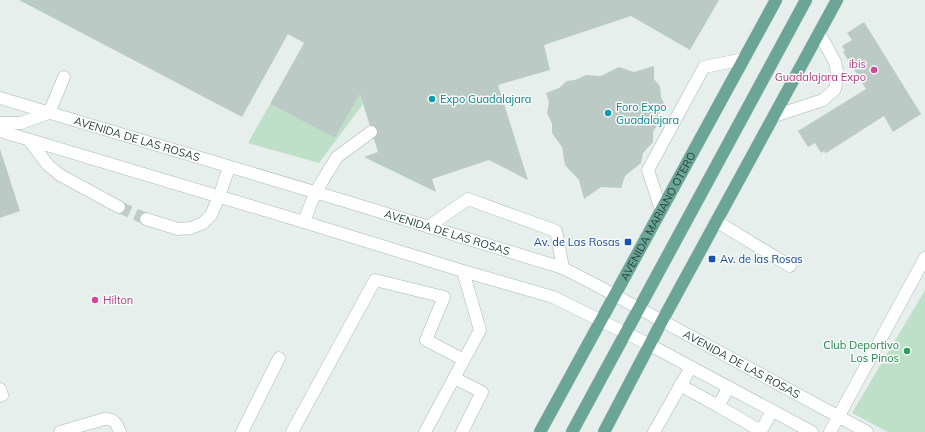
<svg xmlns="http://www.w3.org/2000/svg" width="925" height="432" viewBox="0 0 925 432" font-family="Mulish,sans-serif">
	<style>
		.green { fill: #bfe0c8 }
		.building { fill: #bbcac4 }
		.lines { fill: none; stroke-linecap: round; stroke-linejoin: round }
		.minor-tunnel { stroke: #bfccc8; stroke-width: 12; stroke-dasharray: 12 6; stroke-linecap: butt }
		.minor-casing { stroke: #a8b8b2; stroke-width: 13 }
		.major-casing { stroke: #c2cac8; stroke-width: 13 }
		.minor { stroke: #fff; stroke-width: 12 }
		.major { stroke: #6aa596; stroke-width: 12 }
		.hotel-dot { fill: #d1479c; stroke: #f7fbf9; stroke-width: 1.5 }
		.culture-dot { fill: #0f9aa8; stroke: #f7fbf9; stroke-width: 1.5 }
		.transit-dot { fill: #1a4fb4; stroke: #f7fbf9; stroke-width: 1.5 }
		.leisure-dot { fill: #2e9e5b; stroke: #f7fbf9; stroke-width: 1.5 }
		.labels { text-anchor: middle; stroke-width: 3; stroke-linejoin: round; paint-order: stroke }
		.hotel-label { font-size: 11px; fill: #b23c85; stroke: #f7fbf9; text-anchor: end }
		.culture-label { font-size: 11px; fill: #0d838f; stroke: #f7fbf9; text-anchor: start }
		.street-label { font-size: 11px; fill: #24423a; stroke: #f7fbf9 }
		.transit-label { font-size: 11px; fill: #164399; stroke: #f7fbf9; text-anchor: end }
		.leisure-label { font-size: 11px; fill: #27864d; stroke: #f7fbf9; text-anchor: end }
	</style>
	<rect width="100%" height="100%" fill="#e6efeb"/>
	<g class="green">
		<path d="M360,94L363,104L319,163L248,143L270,104L335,138Z"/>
		<path d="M925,290V432H888L852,413Z"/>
	</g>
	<g class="building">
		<path d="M19,0H719L690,50L631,16L544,45L550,70L498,85L528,180L489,160L432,179L436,192L364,157L378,152L360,94L335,138L270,104L304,43L288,34L242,117Z"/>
		<path d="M864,22L921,114L893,132L884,116L826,153L824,151L821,153L815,143L808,147L798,131L866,89L843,52L845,51L842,46L852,40L847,33Z"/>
		<path d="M654,66V79L660,86L661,97L666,107L658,114V124L653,132V142L643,153L641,163L625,176L621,188L601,187L584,199L579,180L565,165L562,147L552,133V124L547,113L549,102L546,93L559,88L567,81L575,80L586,75L601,76L619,67L634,72Z"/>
		<path d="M0,149L20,211L0,218Z"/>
	</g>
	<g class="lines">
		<path class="minor-tunnel" d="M119,207L146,219"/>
		<defs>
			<g id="minor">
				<path id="s1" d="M0,98L348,202L563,268L594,284L867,432"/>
				<path d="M774,116L823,100L835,89L838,76L835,62L819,33"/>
				<path d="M0,123H21L49,113L64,77"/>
				<path d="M0,131L304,222L463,271L553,297L650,345L812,432"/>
				<path d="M29,140L48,165L60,175L119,207"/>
				<path d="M661,210L648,170L704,67L744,59"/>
				<path d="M146,219L178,229L191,228L203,223L211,215L219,197L229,167"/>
				<path d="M716,221L790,266"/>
				<path d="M304,222L315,193L337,157L371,132"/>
				<path d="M428,227L468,199L556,231L563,268"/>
				<path d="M454,378L482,392L462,432"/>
				<path d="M680,385L718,406L729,387"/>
				<path d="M0,389L2,395L0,396"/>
				<path d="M718,406L761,431L772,411"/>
				<path d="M60,432L104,419C114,418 117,424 120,432"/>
				<path d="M242,432L279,358"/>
				<path d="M292,432L375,280L444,297L426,340L464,360"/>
				<path d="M425,432L480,330L463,271"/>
				<path d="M654,432L691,367"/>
				<path d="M830,432L925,258"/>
			</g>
			<g id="major">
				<path id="s2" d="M540,432L776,0"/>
				<path d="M572,432L806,0"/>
				<path d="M604,432L662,321L837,0"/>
			</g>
		</defs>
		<use href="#minor" class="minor-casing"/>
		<use href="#major" class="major-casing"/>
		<use href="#minor" class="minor"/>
		<use href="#major" class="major"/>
	</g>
	<g class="hotel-dot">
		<circle cx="874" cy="70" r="4"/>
		<circle cx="95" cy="300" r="4"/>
	</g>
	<g class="culture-dot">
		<circle cx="432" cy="99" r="4"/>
		<circle cx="608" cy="113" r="4"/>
	</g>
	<g class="transit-dot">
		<rect x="624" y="238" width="8" height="8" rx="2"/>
		<rect x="708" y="255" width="8" height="8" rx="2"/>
	</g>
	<circle class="leisure-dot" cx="907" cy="351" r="4"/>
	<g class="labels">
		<g class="hotel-label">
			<text x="866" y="68">ibis<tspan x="866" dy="13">Guadalajara Expo</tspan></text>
			<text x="103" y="304" text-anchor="start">Hilton</text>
		</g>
		<g class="culture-label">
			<text x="440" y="103">Expo Guadalajara</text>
			<text x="616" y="111">Foro Expo<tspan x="616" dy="13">Guadalajara</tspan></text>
		</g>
		<g class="street-label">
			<text dy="4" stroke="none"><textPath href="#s1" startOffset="143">AVENIDA DE LAS ROSAS</textPath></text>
			<text dy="4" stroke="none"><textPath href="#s2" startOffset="246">AVENIDA MARIANO OTERO</textPath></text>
			<text dy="4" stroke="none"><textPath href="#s1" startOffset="467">AVENIDA DE LAS ROSAS</textPath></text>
			<text dy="4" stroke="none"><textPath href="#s1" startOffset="791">AVENIDA DE LAS ROSAS</textPath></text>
		</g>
		<g class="transit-label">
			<text x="620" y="246">Av. de Las Rosas</text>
			<text x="720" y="263" text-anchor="start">Av. de las Rosas</text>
		</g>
		<g class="leisure-label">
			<text x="899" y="349">Club Deportivo<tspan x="899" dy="13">Los Pinos</tspan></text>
		</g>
	</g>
</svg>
